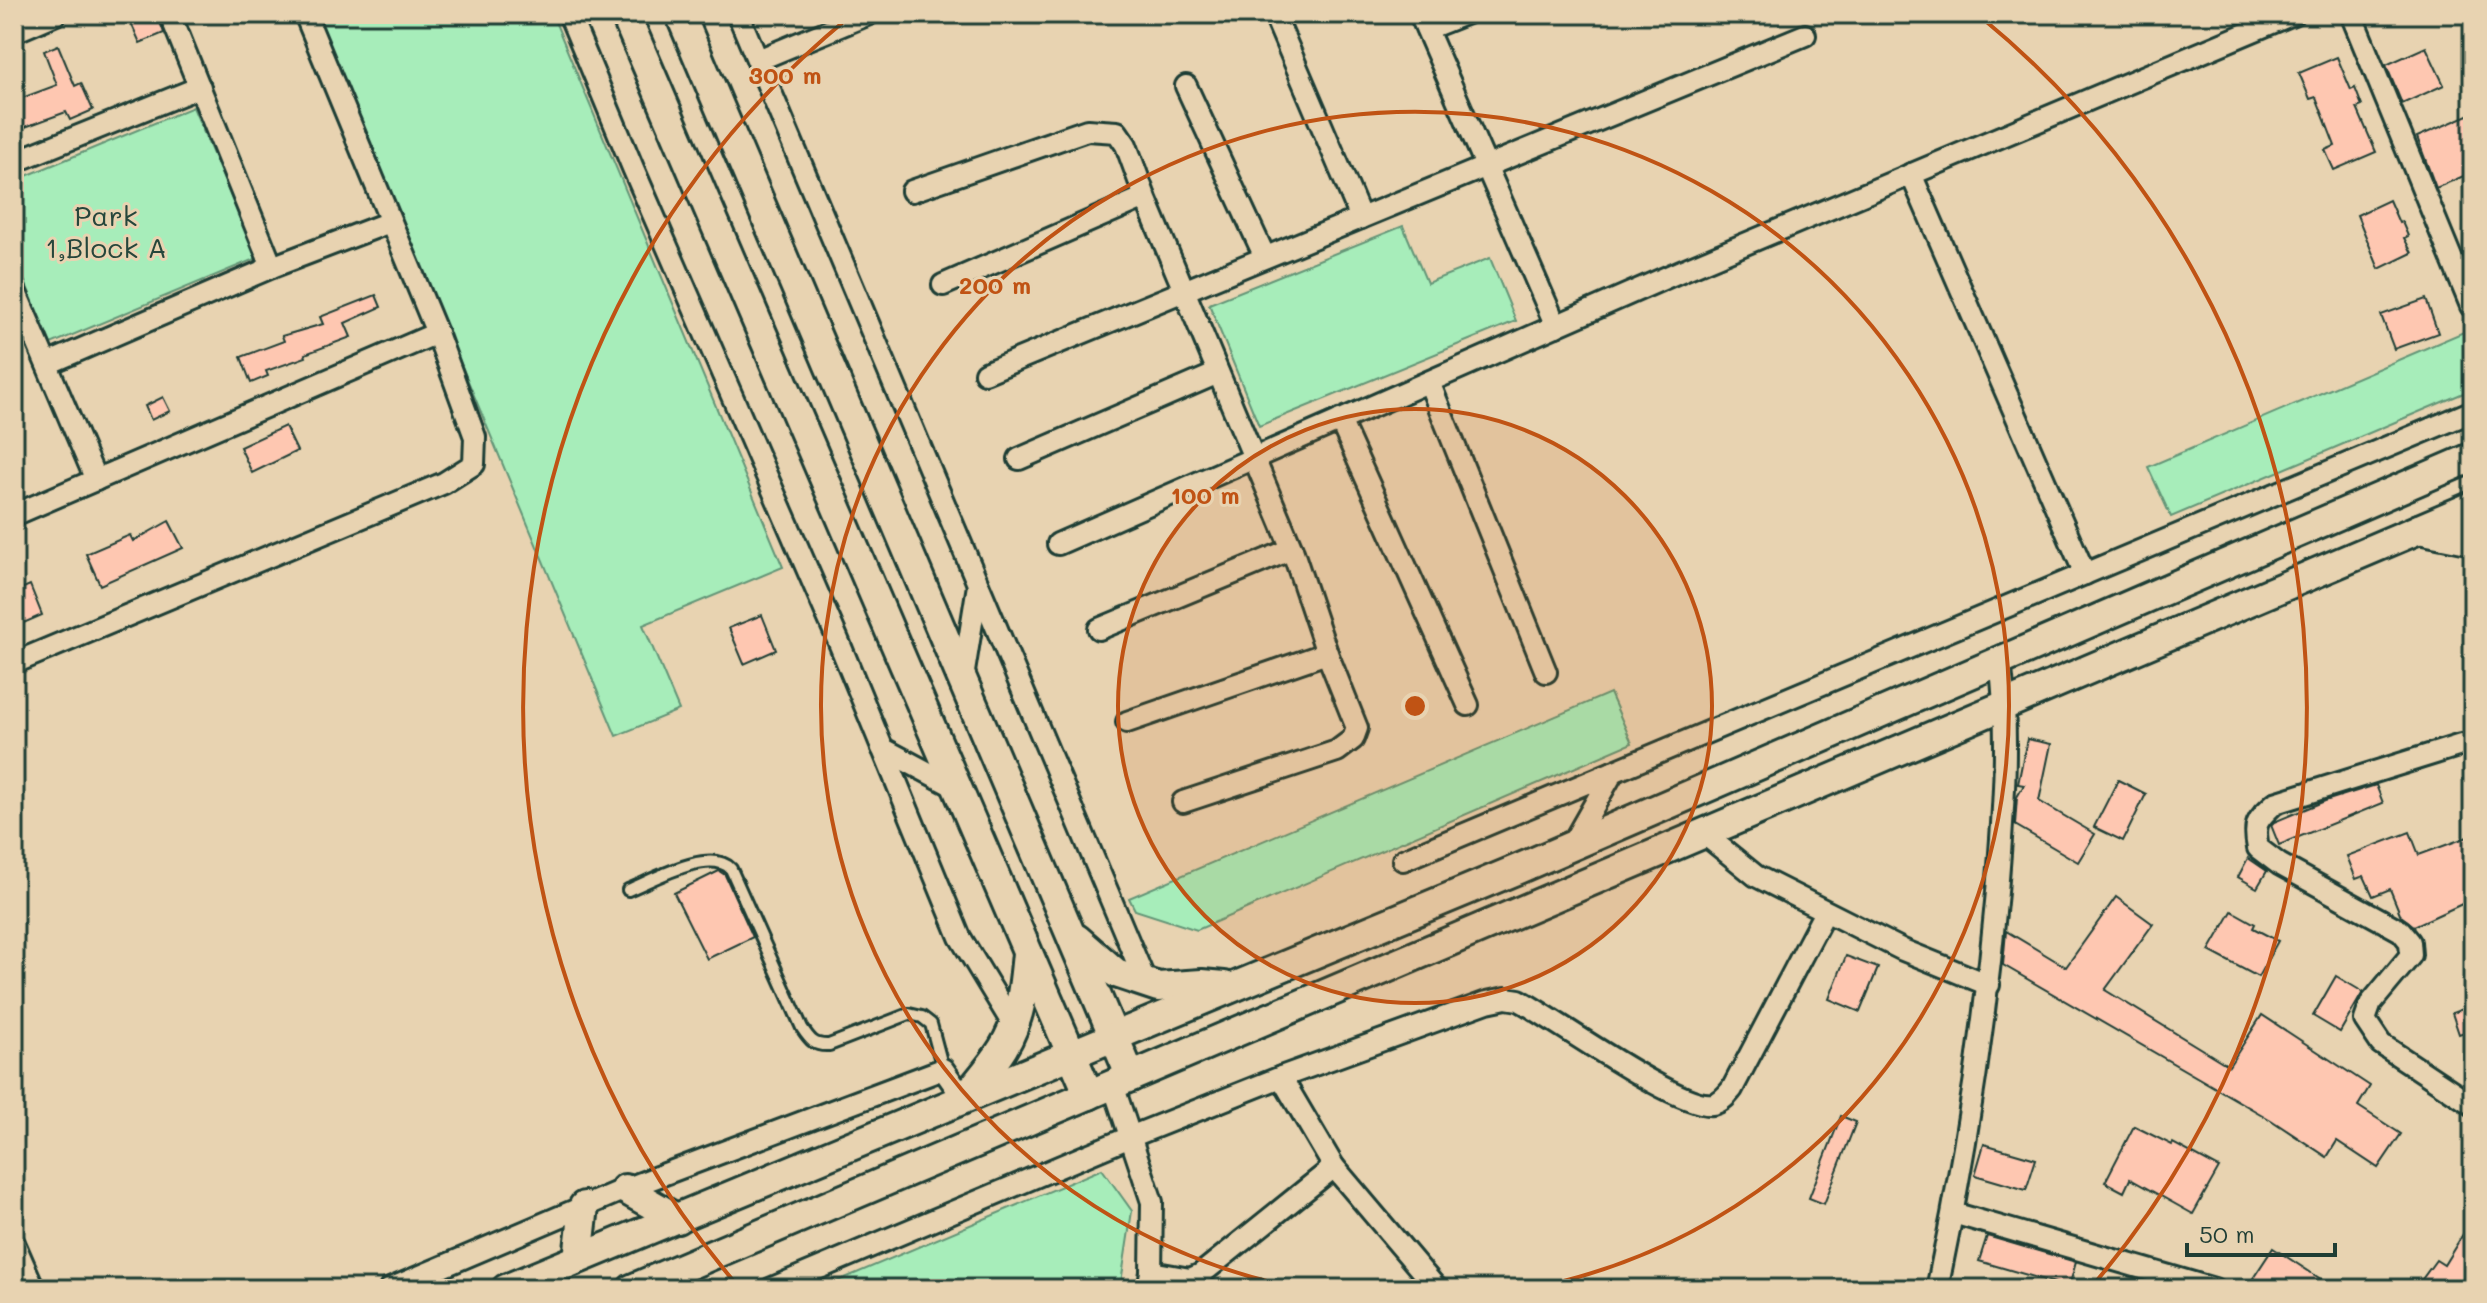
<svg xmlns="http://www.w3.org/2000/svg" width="2487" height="1303" viewBox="0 0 2487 1303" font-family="Mali,sans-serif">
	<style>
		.green { fill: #a7edba; stroke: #639577; stroke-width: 2 }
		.building { fill: #fec7b1; stroke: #1f3d34; stroke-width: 2 }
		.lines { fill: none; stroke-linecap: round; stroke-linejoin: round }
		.lane-casing { stroke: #1f3d34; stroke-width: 16 }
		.street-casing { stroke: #1f3d34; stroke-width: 26 }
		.secondary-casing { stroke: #1f3d34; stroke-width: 34 }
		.lane { stroke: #e8d3b1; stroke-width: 10 }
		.street { stroke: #e8d3b1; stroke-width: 20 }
		.secondary { stroke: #e8d3b1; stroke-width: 28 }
		.ring { fill: none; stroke: #c05314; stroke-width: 4 }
		.labels { text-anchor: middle; stroke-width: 6; stroke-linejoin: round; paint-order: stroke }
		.park-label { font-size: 28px; fill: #26463b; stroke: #e8d3b1 }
		.centre { fill: #c05314; stroke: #e8d3b1; stroke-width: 4 }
		.ring-label { font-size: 24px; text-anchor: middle; font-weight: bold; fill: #c05314; stroke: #e8d3b1; stroke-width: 6; stroke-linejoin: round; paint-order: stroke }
	</style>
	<rect width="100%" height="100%" fill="#e8d3b1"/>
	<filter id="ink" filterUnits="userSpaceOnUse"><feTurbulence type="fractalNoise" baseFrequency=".0125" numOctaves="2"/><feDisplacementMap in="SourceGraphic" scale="16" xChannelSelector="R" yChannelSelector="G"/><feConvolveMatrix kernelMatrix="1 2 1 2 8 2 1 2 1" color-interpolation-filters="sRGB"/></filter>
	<g filter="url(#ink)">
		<g class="green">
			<path d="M315,14H552L783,567L643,625L679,710L616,736Z"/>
			<path d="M193,107L257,258L51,344L14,256V181Z"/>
			<path d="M1403,226L1427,283L1490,258L1516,321L1259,426L1209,304Z"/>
			<path d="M2473,328V389L2171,517L2148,467Z"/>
			<path d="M1610,693L1632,743L1197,930L1135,910L1129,898Z"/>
			<path d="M1102,1169L1132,1211L1120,1289H819Z"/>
		</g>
		<g class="building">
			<path d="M127,14H157L164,33L140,43Z"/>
			<path d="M58,45L75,86L81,83L93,110L70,120L66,112L14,131V101L57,85L44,51Z"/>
			<path d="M2426,47L2444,85L2402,104L2386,65Z"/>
			<path d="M2337,57L2351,90L2355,88L2362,106L2357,108L2376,152L2334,170L2325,150L2335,146L2316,97L2310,99L2299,73Z"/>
			<path d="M2473,113V172L2436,188L2417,137Z"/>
			<path d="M2389,200L2399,223L2402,222L2408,236L2404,238L2412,253L2379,269L2357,215Z"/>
			<path d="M376,295L381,307L345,323L351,337L305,354L306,357L266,371L268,376L251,383L241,357L284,341L282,336L323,324L320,317Z"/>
			<path d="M2426,299L2438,333L2394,349L2381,315Z"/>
			<path d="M163,397L170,411L151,420L145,406Z"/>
			<path d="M285,426L297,451L252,473L240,447Z"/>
			<path d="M169,521L183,548L100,585L86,554L130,535L133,541Z"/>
			<path d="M30,585L42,615L19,625L14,612V592Z"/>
			<path d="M762,615L776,650L744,664L729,628Z"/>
			<path d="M2027,739L2051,744L2039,801L2095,834L2078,862L2015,825L2017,797L2024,785L2018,784Z"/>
			<path d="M2118,780L2146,794L2123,841L2094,827Z"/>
			<path d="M2376,785L2383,803L2279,845L2271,825L2274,822L2325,801Z"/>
			<path d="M2410,832L2419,855L2473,835V899L2414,926L2401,916L2390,889L2373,896L2364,876L2356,879L2347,856Z"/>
			<path d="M2248,858L2267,871L2257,888L2238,877Z"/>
			<path d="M719,871L725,875L753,937L707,959L674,893Z"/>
			<path d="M2116,897L2153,924L2105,990L2229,1066L2262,1015L2370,1086L2358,1106L2401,1134L2378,1168L2337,1141L2327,1157L2271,1120L2003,965L2006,931L2066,967Z"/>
			<path d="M2232,911L2255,924L2253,928L2278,941L2258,977L2209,951Z"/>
			<path d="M1846,956L1878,968L1860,1012L1829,999Z"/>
			<path d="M2336,976L2363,992L2340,1032L2313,1016Z"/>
			<path d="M2473,1005V1029L2459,1034L2452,1013Z"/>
			<path d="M1841,1116L1856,1122L1824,1204L1809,1198Z"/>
			<path d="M2134,1126L2172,1145L2173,1143L2219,1168L2193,1214L2130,1179L2124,1192L2105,1182Z"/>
			<path d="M1984,1144L2036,1159L2026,1190L1975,1175Z"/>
			<path d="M2473,1218V1289H2415L2436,1260L2444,1265Z"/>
			<path d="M1987,1236L2076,1262L2069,1287L1979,1261Z"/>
			<path d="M2273,1248L2336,1289H2246Z"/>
		</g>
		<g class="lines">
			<defs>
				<path id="lane" d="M628,890C653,880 710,847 731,869L802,1028C810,1040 814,1046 829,1045L909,1014L922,1017L931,1024L943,1069"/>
				<g id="street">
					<path d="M170,14L272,267"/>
					<path d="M569,14L633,168L838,640L960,937L1014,1026"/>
					<path d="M738,14L1146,983"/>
					<path d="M1274,14L1361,218"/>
					<path d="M1420,14L1556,326"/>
					<path d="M2351,14L2471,306"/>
					<path d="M1427,29L1465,14"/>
					<path d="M14,32L56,14"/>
					<path d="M758,60L869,14"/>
					<path d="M1186,86L1265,257"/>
					<path d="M14,162L200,87"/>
					<path d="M1911,174L2085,574"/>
					<path d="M912,191L1087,130L1117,132L1126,145L1145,197L1292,549L1327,653L1357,728L1353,739L1337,751L1183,802"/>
					<path d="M943,285L1145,197"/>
					<path d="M14,288L96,480"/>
					<path d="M47,364L272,267L390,222"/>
					<path d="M985,373L1805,35"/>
					<path d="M1429,382L1546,672"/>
					<path d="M1340,420L1468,705"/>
					<path d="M1019,459L1218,373"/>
					<path d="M14,515L437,333"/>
					<path d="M1058,544L1681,271L2293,14"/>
					<path d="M1099,629L1292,549"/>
					<path d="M14,663L444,483L474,464L475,437L437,333L305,14"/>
					<path d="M963,678L978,585"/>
					<path d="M1127,722L1327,653"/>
					<path d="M2473,747L2461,745L2275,803C2257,820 2253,823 2258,848L2279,864L2401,931L2410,942L2411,955L2371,1003L2365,1020L2381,1044L2473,1105"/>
					<path d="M882,748L957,788"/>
					<path d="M1703,833L1756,876L1903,950L1989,985"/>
					<path d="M1571,846L1613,772"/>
					<path d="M1403,860L2473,411"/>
					<path d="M1281,1077L1334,1167L1437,1289"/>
					<path d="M1113,1085L1152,1202L1151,1272L1148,1289"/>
					<path d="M1953,1213L2214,1289"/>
					<path d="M14,1243L34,1289"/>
					<path d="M1151,1272L1190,1279L1201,1274L1334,1167"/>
					<path d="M390,1289L625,1189L943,1069L964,1099"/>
					<path d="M770,1289L1130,1137L1281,1077L1487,1002L1506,998L1519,1000C1555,1019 1680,1110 1713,1104C1722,1102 1727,1095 1732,1089L1825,912"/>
					<path d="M1937,1289C1965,1158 1985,1025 1997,892C2003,815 2010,737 2000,661"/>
				</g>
				<g id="secondary">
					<path d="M625,14L1089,1095"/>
					<path d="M680,14L1131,1077"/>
					<path d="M2419,529L2473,540"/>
					<path d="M1077,939L1116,973L1158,987L1202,984L1224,986"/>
					<path d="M965,1098C977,1082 992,1066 1003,1048C1021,1019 1024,986 1027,953"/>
					<path d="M625,1189L677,1219"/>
					<path d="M581,1257L579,1250L584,1206"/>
					<path d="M506,1289L1518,869L2473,457"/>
					<path d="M632,1289L2473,506"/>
				</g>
			</defs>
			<use href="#lane" class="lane-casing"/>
			<use href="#street" class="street-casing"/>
			<use href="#secondary" class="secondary-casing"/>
			<use href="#lane" class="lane"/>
			<use href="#street" class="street"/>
			<use href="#secondary" class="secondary"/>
		</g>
	</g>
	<circle cx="1415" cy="706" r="297" fill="#c05314" fill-opacity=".12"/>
	<g class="ring">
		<circle cx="1415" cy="706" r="297"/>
		<path d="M1297 1288A594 594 0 1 1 1533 1288"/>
		<path d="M737 1285A891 891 0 0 1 848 18M1982 18A891 891 0 0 1 2093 1285"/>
	</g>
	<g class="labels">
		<g class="park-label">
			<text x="106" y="226">Park<tspan x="106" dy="32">1,Block A</tspan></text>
		</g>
	</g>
	<circle cx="1415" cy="706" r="12" class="centre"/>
	<g class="ring-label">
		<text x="785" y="84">300 m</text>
		<text x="995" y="294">200 m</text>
		<text x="1205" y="504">100 m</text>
	</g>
	<rect width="2487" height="1303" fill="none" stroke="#e8d3b1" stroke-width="48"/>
	<rect x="24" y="24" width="2439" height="1255" fill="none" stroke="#1f3d34" stroke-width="3" filter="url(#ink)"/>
	<path d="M2187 1243v12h148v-12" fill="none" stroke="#1f3d34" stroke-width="4"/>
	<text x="2199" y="1243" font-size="24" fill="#1f3d34" stroke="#e8d3b1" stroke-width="6" paint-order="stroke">50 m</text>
</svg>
